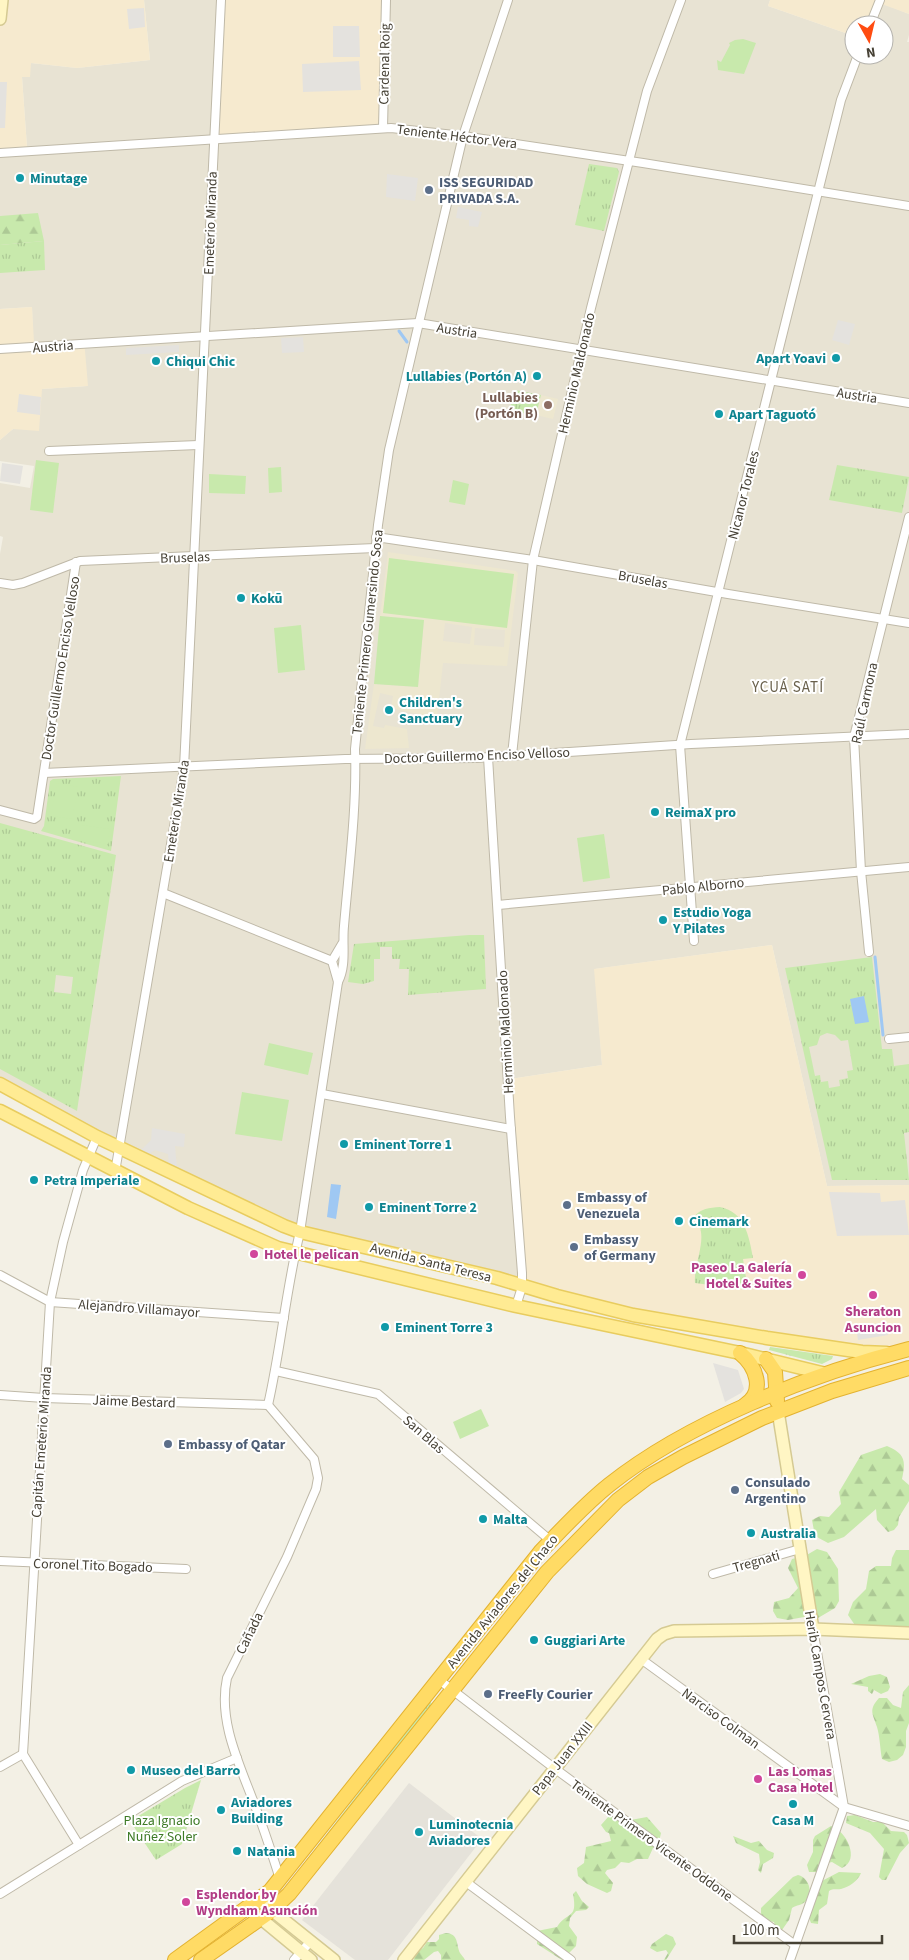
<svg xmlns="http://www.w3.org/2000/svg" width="909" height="1960" viewBox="0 0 909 1960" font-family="'Source Sans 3',sans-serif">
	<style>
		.residential { fill: #e8e3d3 }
		.commercial { fill: #f6eacf }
		.industrial { fill: #e5e2da }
		.education { fill: #ede7cf; fill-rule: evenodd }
		.grass { fill: url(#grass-tufts); fill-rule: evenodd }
		.forest { fill: url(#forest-firs) }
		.pitch { fill: #c8e9ac }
		.parking { fill: #e4e2de }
		.water { fill: #9fc8f3 }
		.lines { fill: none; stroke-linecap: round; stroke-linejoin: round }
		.stream { stroke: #9fc8f3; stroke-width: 3 }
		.street-casing { stroke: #bfb9a8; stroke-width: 10 }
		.secondary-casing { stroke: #d5ca93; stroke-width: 14 }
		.primary-casing { stroke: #e8cc5f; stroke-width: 15 }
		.highway-casing { stroke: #e3b230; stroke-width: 16 }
		.street { stroke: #fff; stroke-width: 8 }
		.secondary { stroke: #fff6c4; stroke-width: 11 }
		.primary { stroke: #ffeb93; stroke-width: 12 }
		.highway { stroke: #ffdb65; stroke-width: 14 }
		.culture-dot { fill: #0f9aa8; stroke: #fff; stroke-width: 2 }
		.service-dot { fill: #5c6f8a; stroke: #fff; stroke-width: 2 }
		.education-dot { fill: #8d6e63; stroke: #fff; stroke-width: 2 }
		.hotel-dot { fill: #d1479c; stroke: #fff; stroke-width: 2 }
		.labels { text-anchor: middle; stroke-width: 4; stroke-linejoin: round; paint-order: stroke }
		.street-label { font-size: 14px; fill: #464135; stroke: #fff }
		.culture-label { font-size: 14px; font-weight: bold; fill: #0d838f; stroke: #fff; text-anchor: start }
		.service-label { font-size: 14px; font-weight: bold; fill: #4e5e75; stroke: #fff; text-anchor: start }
		.education-label { font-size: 14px; font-weight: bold; fill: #785e54; stroke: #fff; text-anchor: end }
		.hotel-label { font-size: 14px; font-weight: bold; fill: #b23c85; stroke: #fff; text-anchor: start }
		.park-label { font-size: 14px; fill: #3d7a26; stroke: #fff }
		.neighbourhood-label { font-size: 15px; letter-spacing: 1px; fill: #69604b; stroke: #fff }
	</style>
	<defs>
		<pattern id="grass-tufts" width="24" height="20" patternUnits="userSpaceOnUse" patternTransform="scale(1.25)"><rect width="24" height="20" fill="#c8e9ac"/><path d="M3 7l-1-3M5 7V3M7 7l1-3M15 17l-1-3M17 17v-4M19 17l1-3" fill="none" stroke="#adc995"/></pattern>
		<pattern id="forest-firs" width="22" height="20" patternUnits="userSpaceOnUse" patternTransform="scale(1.25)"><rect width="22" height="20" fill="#c8e9ac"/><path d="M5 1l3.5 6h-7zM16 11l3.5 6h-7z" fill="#adc995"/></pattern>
	</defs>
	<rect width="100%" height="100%" fill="#f3f0e5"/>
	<path class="residential" d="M144,0H770L768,6L854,36V55H884V25H870L879,2L909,14V35L907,42H909V1185L827,1186L772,945L595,969L602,1065L510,1079L525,1283L307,1231L0,1086V554L3,537L0,536V483L30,488L34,466L0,461V440L13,429L42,389L87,386L33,342L32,307L0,309V155L27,147L22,77L31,63L77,68L150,60Z"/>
	<g class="commercial">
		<path d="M0,0H144L150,60L77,68L31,63L30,77H22L27,147L0,155Z"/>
		<path d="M221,0H386L383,128L214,139Z"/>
		<path d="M770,0H909V14L879,3L870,25H854V36L768,6Z"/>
		<path d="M32,307L34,342L84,339L88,386L42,389L39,431L13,429L0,440V309Z"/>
		<path d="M772,945L827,1186L909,1185V1342L887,1347H860L812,1338L744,1330L675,1319L525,1283L510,1079L602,1065L594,969Z"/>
	</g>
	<path class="industrial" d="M409,1783L482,1839L388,1960H355L302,1920Z"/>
	<g class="education">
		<path d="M541,395L558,399L553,419L536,415Z"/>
		<path d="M388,552L516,571L518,574L507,666L443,663L437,718L391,708L393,696L380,693L373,726L384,728L385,725L407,729L409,748L365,749L374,684L418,687L424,620L380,616ZM445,623L472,627L470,644L443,641ZM475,628L505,630L504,647L474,645Z"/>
	</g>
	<g class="grass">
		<path d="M589,164L617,168L619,172L604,231L575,225Z"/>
		<path d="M44,241L45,270L0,273V245Z"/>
		<path d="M515,390L541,395L536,415L509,411Z"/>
		<path d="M837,465L909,477L902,513L829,500Z"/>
		<path d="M121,776L111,851L41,831L44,826L50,781L53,779Z"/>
		<path d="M0,823L116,855L77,1111L0,1069ZM56,975L73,977L71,994L54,992Z"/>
		<path d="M469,935H484L486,989L408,995L409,969H399L400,959H392V947H380V959H374V981L363,984L348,982L354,944Z"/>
		<path d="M872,957L882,1049H892L894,1066L909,1064V1132L904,1133L909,1180H832L785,968ZM827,1033L835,1035L841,1041L848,1040L853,1070L847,1071L848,1078L839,1080L840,1086L829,1088L828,1081L821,1082L820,1075L815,1076L809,1047L817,1045L820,1036Z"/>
		<path d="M720,1207C745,1212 749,1236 753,1258L743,1259L748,1290L695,1283C693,1262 711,1235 694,1217C701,1208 709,1208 720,1207Z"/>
		<path d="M770,1347L833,1356L832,1359L822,1364L769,1350Z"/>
		<path d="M430,1701L432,1704L290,1885L288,1884Z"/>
		<path d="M201,1780L182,1844L156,1860L130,1821L185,1788Z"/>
	</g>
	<g class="forest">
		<path d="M38,213L44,241L0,245V216Z"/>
		<path d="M887,1446C905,1454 906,1460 902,1479L909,1485V1501L899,1517L898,1525L894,1530L888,1532L877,1520L876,1509L844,1537L828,1543L815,1536L812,1520L820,1516L829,1517L841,1504L839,1492L861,1455Z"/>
		<path d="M817,1549L827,1552L838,1569L839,1601L835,1608L818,1618L804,1617L788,1620L777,1618L773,1611L774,1602L789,1598L798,1588L788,1568L792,1559L805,1556Z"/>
		<path d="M896,1550H909V1634L859,1631L848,1615L853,1602L866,1589L869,1571L876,1566H891L892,1558Z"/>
		<path d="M880,1674L887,1677L890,1687L888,1691L881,1694L874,1690L872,1694L868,1691V1687L851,1684L869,1676Z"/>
		<path d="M909,1685V1723L906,1731V1747L903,1755L897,1760L889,1762L882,1759C880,1749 880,1737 877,1727C873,1714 868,1710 879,1698H887L893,1705L901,1708L903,1692Z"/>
		<path d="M855,1815L873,1822H882L891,1831L904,1832L907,1835L909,1843L900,1853L886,1880H882L879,1877L884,1849L870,1833L846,1823L847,1816Z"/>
		<path d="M609,1816H617L625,1821L647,1817L661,1833L658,1846L653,1848L648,1859H637L629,1863L621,1862L615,1868L607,1870L605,1873L613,1883L611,1891L607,1893L587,1884L578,1876L577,1868L584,1863L586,1847L611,1841L609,1833L606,1832L601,1825Z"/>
		<path d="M831,1826C846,1830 861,1860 842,1868L832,1862L828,1863L821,1872H809L807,1865L813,1852V1840L815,1836Z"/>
		<path d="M733,1836L751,1843L759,1841L767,1850L774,1853L773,1858L763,1864L761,1873L758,1870L760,1862L759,1854L736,1843Z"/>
		<path d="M839,1872L861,1873C858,1881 849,1887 841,1889C836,1890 834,1888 829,1891L827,1904L819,1910L818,1924L811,1923L807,1912L818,1883Z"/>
		<path d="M798,1875C808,1877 814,1892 806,1901C803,1905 796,1905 792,1908L789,1920L782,1930L775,1926L774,1922L768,1921L761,1917V1908L793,1877Z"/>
		<path d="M576,1891L582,1901L589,1907L586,1910L576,1911L570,1918L569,1926L577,1937L576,1946L562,1960L537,1944V1931L557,1927C567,1911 578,1920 573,1894Z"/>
		<path d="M446,1933C459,1934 456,1944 460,1953C460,1953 465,1959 465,1960H441V1955L438,1951L434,1952L424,1960H414L415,1952L423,1948L427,1942H436L439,1939V1935Z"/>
		<path d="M666,1934L673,1937L676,1944L666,1960H664L668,1953L666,1950L657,1952L650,1948L652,1944Z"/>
	</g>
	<g class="pitch">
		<path d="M743,39L756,43L744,74L718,70L717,60L721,62L730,45L729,43L735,40Z"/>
		<path d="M36,460L59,463L53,513L30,510Z"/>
		<path d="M281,467L282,492L269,493L268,468Z"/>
		<path d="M209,474L246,476L245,494L209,493Z"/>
		<path d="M453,480L469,484L465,505L449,502Z"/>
		<path d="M389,558L514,574L507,628L383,613Z"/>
		<path d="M380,616L424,620L418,687L374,684Z"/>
		<path d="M301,625L305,670L278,673L274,628Z"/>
		<path d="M57,783L78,787L72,819L51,816Z"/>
		<path d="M82,825L110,829L108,844L79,840Z"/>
		<path d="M604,834L610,878L583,882L577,838Z"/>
		<path d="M269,1043L313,1053L308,1075L264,1065Z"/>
		<path d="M242,1092L289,1100L282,1141L235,1134Z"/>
		<path d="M481,1409L489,1426L460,1439L453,1422Z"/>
	</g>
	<g class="parking">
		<path d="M144,8L145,27L129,29L127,9Z"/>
		<path d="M333,26H359L360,57H333Z"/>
		<path d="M359,61L361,90L303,92L302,64Z"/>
		<path d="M0,82H7L5,128H0Z"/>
		<path d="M387,174L418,178L415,201L386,197Z"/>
		<path d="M458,207L482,212L478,227L469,226V220L456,218Z"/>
		<path d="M838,320L855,324L849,345L832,340Z"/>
		<path d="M303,337L304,352L282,353L281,338Z"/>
		<path d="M179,345V352L126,355V348Z"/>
		<path d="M19,394L41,397L40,415L17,412Z"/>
		<path d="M2,463L23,466L20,484L0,481Z"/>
		<path d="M152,1128L185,1134L184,1147L175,1146L177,1168L169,1164L168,1154L155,1150L149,1154L141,1150L151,1140Z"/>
		<path d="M829,1192L880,1193L881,1202L905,1200L909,1235L837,1236Z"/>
		<path d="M886,1322L888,1335L858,1340L856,1327Z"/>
		<path d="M713,1363L738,1370L744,1389L741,1393L725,1402Z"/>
	</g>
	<g class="water">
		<path d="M864,996L869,1022L855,1024L850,999Z"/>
		<path d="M331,1184L341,1185L336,1219L327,1217Z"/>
	</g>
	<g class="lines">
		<g class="stream">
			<path d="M399,331L407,342"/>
			<path d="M875,957L883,1035"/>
		</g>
		<defs>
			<g id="street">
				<path d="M870,25L880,0"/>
				<path d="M383,128L386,0"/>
				<path d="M0,153L391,128L463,136L643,163L909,206"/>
				<path d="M0,349L418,323L909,403"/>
				<path d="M49,451L198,445"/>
				<path d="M376,537L533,560L728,594L909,623"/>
				<path d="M0,583L13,585L23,583L80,561L375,548"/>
				<path d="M512,755L533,560L591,308L647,91L681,0"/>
				<path d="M488,757L510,1117L522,1273V1287L516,1306"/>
				<path d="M44,773L345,759L477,758L691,744L909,734"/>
				<path d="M0,810L34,819L37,817L76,562"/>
				<path d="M163,893L332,961"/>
				<path d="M498,905L909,867"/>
				<path d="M694,941L680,745L841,100L858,55"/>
				<path d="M869,952L861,871L854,737L909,517"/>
				<path d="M338,982C347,964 342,945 344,926C349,867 357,808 355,749L378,525L389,450L463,136L508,0"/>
				<path d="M889,1039L909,1037"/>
				<path d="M322,1094L511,1129"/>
				<path d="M115,1172L184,768L221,0"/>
				<path d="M0,1275L50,1302L284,1318"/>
				<path d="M276,1371L378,1394L551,1541"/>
				<path d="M0,1395L44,1398L268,1405"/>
				<path d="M268,1405L314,1459L318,1478L316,1489L287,1557L227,1678C217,1724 243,1771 258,1814C266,1835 273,1857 280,1879"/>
				<path d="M268,1405C281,1348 286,1289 300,1232L338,982L332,961L342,944"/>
				<path d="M0,1561L186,1569"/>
				<path d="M713,1574L800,1549"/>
				<path d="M641,1659L844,1807L909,1826"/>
				<path d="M438,1679L554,1768L795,1945"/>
				<path d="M23,1754L50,1302L63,1242L83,1170L97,1137"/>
				<path d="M23,1754L79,1845"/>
				<path d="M0,1767L23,1754"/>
				<path d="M466,1882L571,1960"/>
				<path d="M0,1894L182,1781L237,1758"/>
				<path d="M294,1960L310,1942"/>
				<path d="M790,1960L844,1807L813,1629"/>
			</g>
			<g id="secondary">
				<path d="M0,19L2,0"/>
				<path d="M778,1411L813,1629"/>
				<path d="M259,1900L334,1960"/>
				<path d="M248,1908L311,1960"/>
				<path d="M404,1960L657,1639L664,1634L674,1631L813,1629L909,1633"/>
			</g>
			<g id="primary">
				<path d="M0,1084L97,1137L284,1226L300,1232L497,1278L557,1296L633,1315L767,1338L862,1352L887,1353"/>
				<path d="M0,1111L188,1208L278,1248L516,1306L740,1353L826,1374"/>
			</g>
			<g id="highway">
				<path d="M740,1353C756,1366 766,1392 745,1405"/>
				<path d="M766,1359L775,1372L777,1401"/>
				<path d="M175,1960L270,1891L541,1551C563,1528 584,1505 609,1485C688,1422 811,1374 909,1349"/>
				<path d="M201,1960L271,1911L289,1894L547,1572L618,1500L648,1477L683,1457L762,1418L832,1391L909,1368"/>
			</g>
		</defs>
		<use href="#street" class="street-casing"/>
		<use href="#secondary" class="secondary-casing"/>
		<use href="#primary" class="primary-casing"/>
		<use href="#highway" class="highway-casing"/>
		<use href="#street" class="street"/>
		<use href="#secondary" class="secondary"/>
		<use href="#primary" class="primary"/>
		<use href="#highway" class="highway"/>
	</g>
	<g class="culture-dot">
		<circle cx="20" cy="178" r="5"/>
		<circle cx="836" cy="358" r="5"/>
		<circle cx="156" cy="361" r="5"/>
		<circle cx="537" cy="376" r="5"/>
		<circle cx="719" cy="414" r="5"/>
		<circle cx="241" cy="598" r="5"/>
		<circle cx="389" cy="710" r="5"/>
		<circle cx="655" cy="812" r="5"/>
		<circle cx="663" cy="920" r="5"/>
		<circle cx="344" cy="1144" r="5"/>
		<circle cx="34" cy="1180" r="5"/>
		<circle cx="369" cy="1207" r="5"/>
		<circle cx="679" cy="1221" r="5"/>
		<circle cx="385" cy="1327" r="5"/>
		<circle cx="483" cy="1519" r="5"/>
		<circle cx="751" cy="1533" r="5"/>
		<circle cx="534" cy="1640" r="5"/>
		<circle cx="131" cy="1770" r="5"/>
		<circle cx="793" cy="1804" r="5"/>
		<circle cx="221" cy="1810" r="5"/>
		<circle cx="419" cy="1832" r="5"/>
		<circle cx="237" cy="1851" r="5"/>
	</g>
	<g class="service-dot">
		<circle cx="429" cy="190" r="5"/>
		<circle cx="567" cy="1205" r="5"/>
		<circle cx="574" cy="1247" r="5"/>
		<circle cx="168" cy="1444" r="5"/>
		<circle cx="735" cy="1490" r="5"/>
		<circle cx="488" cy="1694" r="5"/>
	</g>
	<circle class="education-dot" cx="548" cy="405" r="5"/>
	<g class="hotel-dot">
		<circle cx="254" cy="1254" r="5"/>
		<circle cx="802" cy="1275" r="5"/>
		<circle cx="873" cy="1295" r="5"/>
		<circle cx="758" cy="1779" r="5"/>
		<circle cx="186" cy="1902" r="5"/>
	</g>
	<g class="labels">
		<g class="street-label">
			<text transform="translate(384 64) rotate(-89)" y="5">Cardenal Roig</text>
			<text transform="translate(457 136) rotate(7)" y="5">Teniente Héctor Vera</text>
			<text transform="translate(210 223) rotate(-88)" y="5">Emeterio Miranda</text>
			<text transform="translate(457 330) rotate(9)" y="5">Austria</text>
			<text transform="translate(53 346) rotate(-4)" y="5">Austria</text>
			<text transform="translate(576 373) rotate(-77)" y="5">Herminio Maldonado</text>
			<text transform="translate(857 395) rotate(9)" y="5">Austria</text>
			<text transform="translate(743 495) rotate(-76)" y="5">Nicanor Torales</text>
			<text transform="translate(185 557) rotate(-2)" y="5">Bruselas</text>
			<text transform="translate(643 579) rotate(10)" y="5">Bruselas</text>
			<text transform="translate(367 632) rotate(-84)" y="5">Teniente Primero Gumersindo Sosa</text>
			<text transform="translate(60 668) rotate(-81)" y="5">Doctor Guillermo Enciso Velloso</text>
			<text transform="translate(864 703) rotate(-78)" y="5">Raúl Carmona</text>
			<text transform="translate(477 755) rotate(-2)" y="5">Doctor Guillermo Enciso Velloso</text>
			<text transform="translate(176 811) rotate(-81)" y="5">Emeterio Miranda</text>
			<text transform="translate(703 886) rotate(-6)" y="5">Pablo Alborno</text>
			<text transform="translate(505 1032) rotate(-93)" y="5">Herminio Maldonado</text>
			<text transform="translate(431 1262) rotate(14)" y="5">Avenida Santa Teresa</text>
			<text transform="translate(139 1308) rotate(4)" y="5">Alejandro Villamayor</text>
			<text transform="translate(134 1401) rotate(2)" y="5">Jaime Bestard</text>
			<text transform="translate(424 1434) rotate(41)" y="5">San Blas</text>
			<text transform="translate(41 1442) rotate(-86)" y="5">Capitán Emeterio Miranda</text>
			<text transform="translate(756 1561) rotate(-16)" y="5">Tregnati</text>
			<text transform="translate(93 1565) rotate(2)" y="5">Coronel Tito Bogado</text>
			<text transform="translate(502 1601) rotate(-51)" y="5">Avenida Aviadores del Chaco</text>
			<text transform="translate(249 1633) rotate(-64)" y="5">Cañada</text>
			<text transform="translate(821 1675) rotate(80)" y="5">Herib Campos Cervera</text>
			<text transform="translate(721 1718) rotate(36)" y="5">Narciso Colman</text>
			<text transform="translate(562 1758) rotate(-52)" y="5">Papa Juan XXIII</text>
			<text transform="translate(652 1840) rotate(36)" y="5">Teniente Primero Vicente Oddone</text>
		</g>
		<g class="culture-label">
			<text x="30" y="183">Minutage</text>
			<text x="826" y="363" text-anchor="end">Apart Yoavi</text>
			<text x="166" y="366">Chiqui Chic</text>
			<text x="527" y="381" text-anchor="end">Lullabies (Portón A)</text>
			<text x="729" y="419">Apart Taguotó</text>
			<text x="251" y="603">Kokū</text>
			<text x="399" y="707">Children's<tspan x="399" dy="16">Sanctuary</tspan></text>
			<text x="665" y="817">ReimaX pro</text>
			<text x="673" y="917">Estudio Yoga<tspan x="673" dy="16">Y Pilates</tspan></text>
			<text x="354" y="1149">Eminent Torre 1</text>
			<text x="44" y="1185">Petra Imperiale</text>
			<text x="379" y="1212">Eminent Torre 2</text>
			<text x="689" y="1226">Cinemark</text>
			<text x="395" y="1332">Eminent Torre 3</text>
			<text x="493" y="1524">Malta</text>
			<text x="761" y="1538">Australia</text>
			<text x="544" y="1645">Guggiari Arte</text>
			<text x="141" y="1775">Museo del Barro</text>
			<text x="231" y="1807">Aviadores<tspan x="231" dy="16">Building</tspan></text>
			<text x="793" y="1825" text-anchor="middle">Casa M</text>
			<text x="429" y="1829">Luminotecnia<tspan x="429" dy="16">Aviadores</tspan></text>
			<text x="247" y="1856">Natania</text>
		</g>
		<g class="service-label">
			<text x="439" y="187">ISS SEGURIDAD<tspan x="439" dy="16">PRIVADA S.A.</tspan></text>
			<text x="577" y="1202">Embassy of<tspan x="577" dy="16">Venezuela</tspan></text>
			<text x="584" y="1244">Embassy<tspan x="584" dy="16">of Germany</tspan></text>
			<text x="178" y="1449">Embassy of Qatar</text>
			<text x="745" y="1487">Consulado<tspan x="745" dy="16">Argentino</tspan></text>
			<text x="498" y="1699">FreeFly Courier</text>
		</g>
		<g class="education-label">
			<text x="538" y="402">Lullabies<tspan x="538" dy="16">(Portón B)</tspan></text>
		</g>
		<g class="hotel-label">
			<text x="264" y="1259">Hotel le pelican</text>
			<text x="792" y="1272" text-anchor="end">Paseo La Galería<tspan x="792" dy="16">Hotel &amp; Suites</tspan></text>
			<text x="873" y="1316" text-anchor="middle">Sheraton<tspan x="873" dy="16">Asuncion</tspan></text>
			<text x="768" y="1776">Las Lomas<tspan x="768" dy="16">Casa Hotel</tspan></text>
			<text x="196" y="1899">Esplendor by<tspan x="196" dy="16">Wyndham Asunción</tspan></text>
		</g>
		<g class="park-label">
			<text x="162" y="1825">Plaza Ignacio<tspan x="162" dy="16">Nuñez Soler</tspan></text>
		</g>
		<g class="neighbourhood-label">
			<text x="788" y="692">YCUÁ SATÍ</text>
		</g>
	</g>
	<g transform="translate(869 40) rotate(172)"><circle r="24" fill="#ffffff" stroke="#b5b3ae"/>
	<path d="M0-4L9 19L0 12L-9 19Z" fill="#ff4c11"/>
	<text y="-8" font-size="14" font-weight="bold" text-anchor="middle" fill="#464135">N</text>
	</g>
	<path d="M734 1935v8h148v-8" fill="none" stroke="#464135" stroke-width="2.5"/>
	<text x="742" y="1935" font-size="15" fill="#464135" stroke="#ffffff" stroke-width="4" paint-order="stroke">100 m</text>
</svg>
